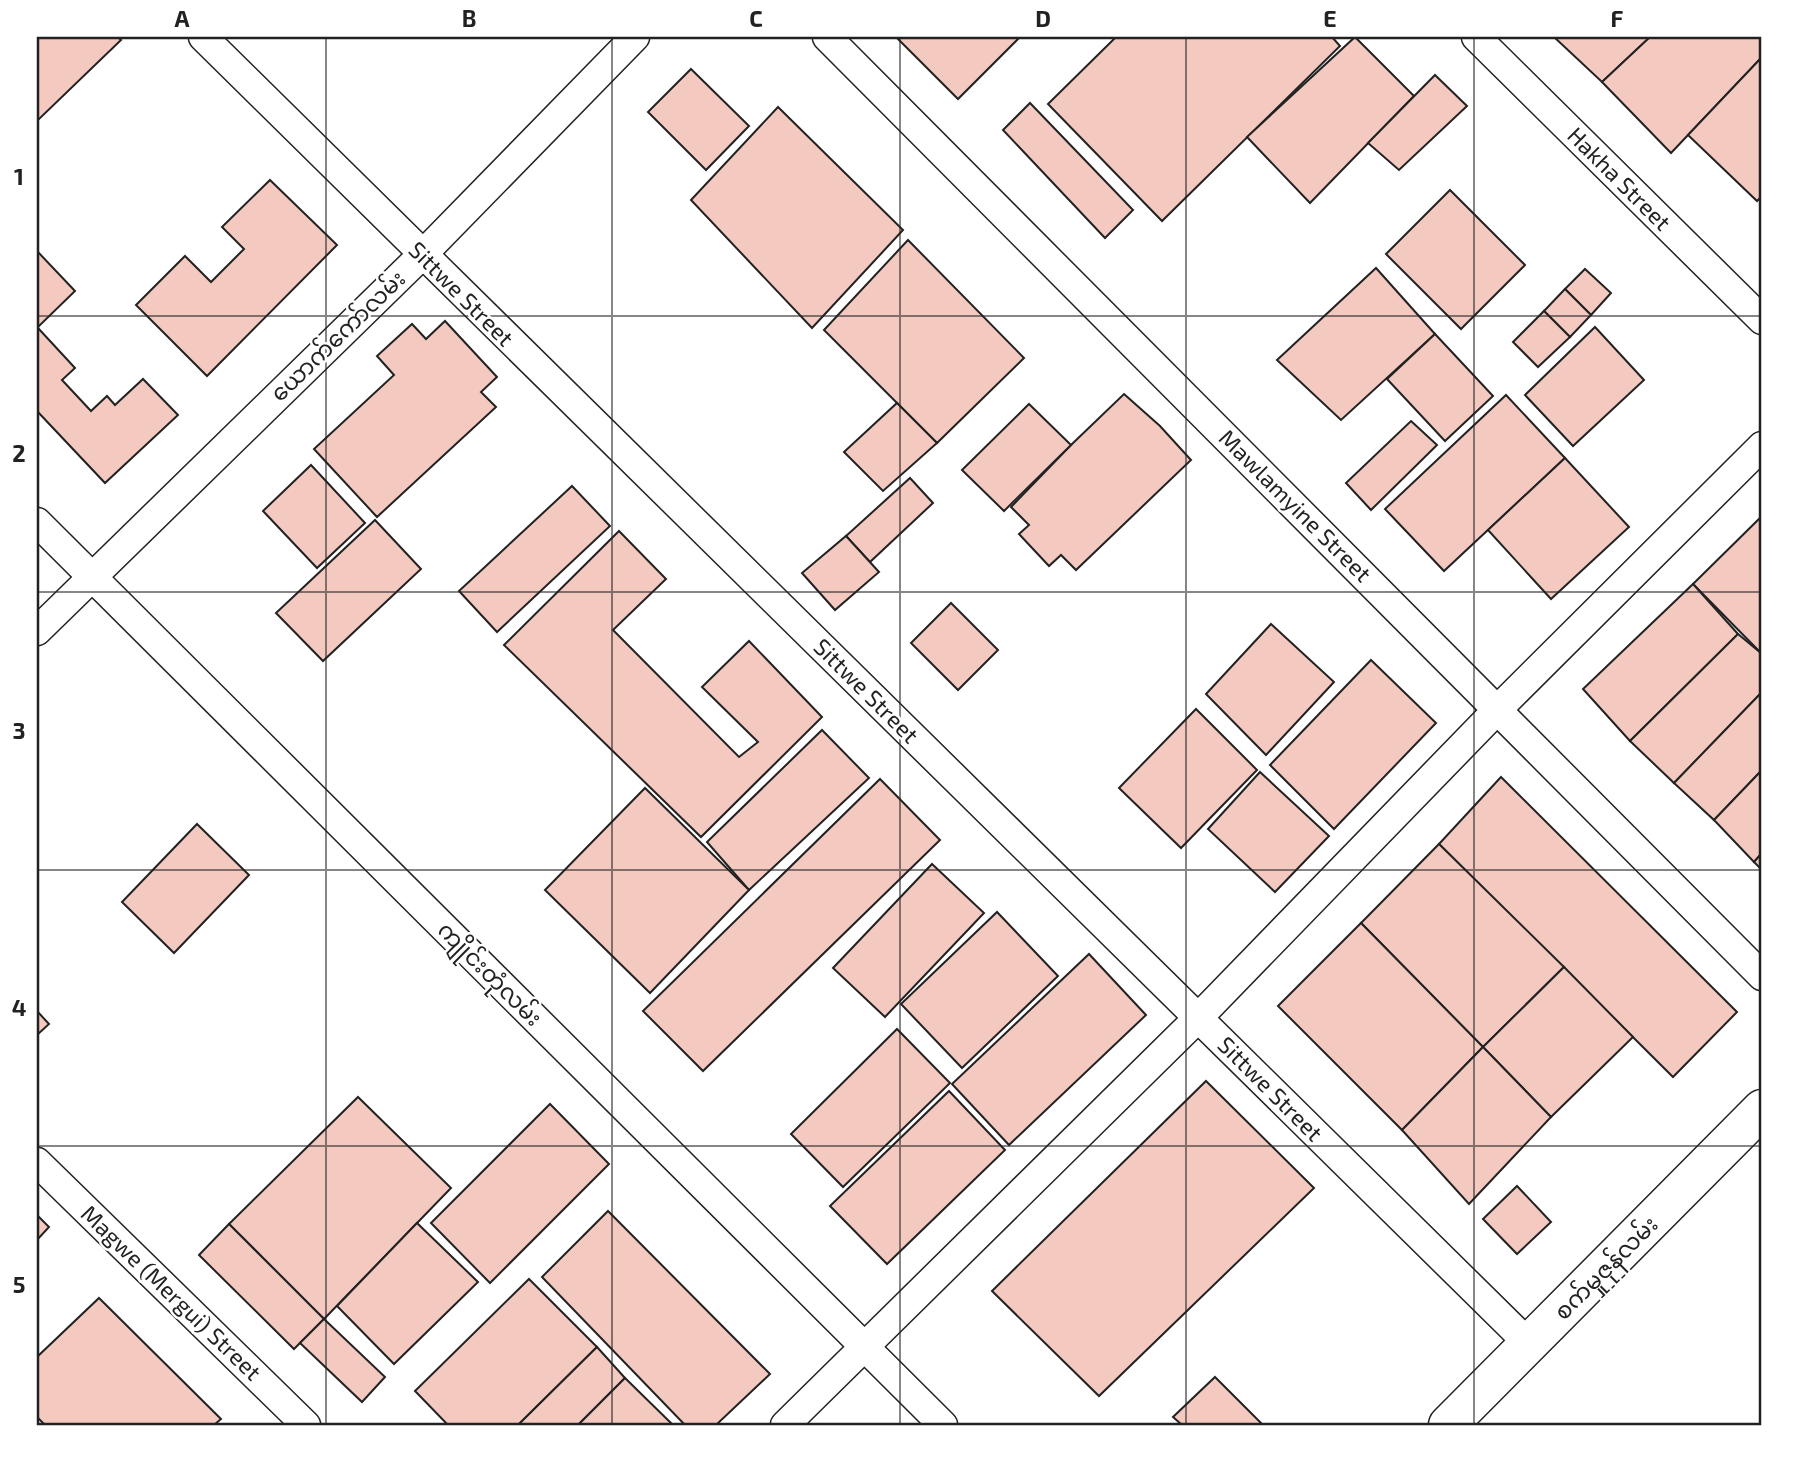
<svg xmlns="http://www.w3.org/2000/svg" width="1799" height="1462" viewBox="0 0 1799 1462" font-family="'Exo 2','Noto Sans Myanmar',sans-serif">
	<style>
		.building { fill: #f3c9c0; stroke: #222; stroke-width: 2 }
		.lines { fill: none; stroke-linecap: round; stroke-linejoin: round }
		.street-casing { stroke: #222; stroke-width: 31 }
		.secondary-casing { stroke: #222; stroke-width: 41 }
		.street { stroke: #fff; stroke-width: 28 }
		.secondary { stroke: #fff; stroke-width: 38 }
		.grid { fill: none; stroke: #222; stroke-width: 2; stroke-opacity: 0.55 }
		.labels { text-anchor: middle; stroke-width: 5; stroke-linejoin: round; paint-order: stroke }
		.street-label { font-size: 23px; fill: #222; stroke: #fff }
		.neatline { fill: none; stroke: #222; stroke-width: 2.5 }
		.grid-label { font-size: 23px; text-anchor: middle; font-weight: bold; fill: #222 }
	</style>
	<rect width="100%" height="100%" fill="#fff"/>
	<g class="building">
		<path d="M37,37H118L121,40L37,121Z"/>
		<path d="M896,37H1020L958,99Z"/>
		<path d="M1116,37H1332L1340,46L1162,221L1048,104Z"/>
		<path d="M1355,37L1414,96L1310,203L1247,137Z"/>
		<path d="M1554,37H1650L1602,82Z"/>
		<path d="M1650,37H1762V57L1671,153L1602,82Z"/>
		<path d="M1762,57V196L1757,201L1688,135Z"/>
		<path d="M691,69L749,126L706,170L648,112Z"/>
		<path d="M1435,75L1467,106L1399,170L1368,143Z"/>
		<path d="M1030,103L1133,210L1105,238L1003,130Z"/>
		<path d="M778,107L903,230L812,328L691,200Z"/>
		<path d="M270,180L337,245L207,376L136,305L185,256L211,282L244,249L222,227Z"/>
		<path d="M1450,190L1525,265L1461,329L1386,254Z"/>
		<path d="M908,240L1024,358L937,443L824,330Z"/>
		<path d="M37,251L75,291L37,328Z"/>
		<path d="M1376,268L1435,334L1341,420L1277,360Z"/>
		<path d="M1585,269L1611,293L1591,315L1565,289Z"/>
		<path d="M1565,289L1591,315L1570,337L1544,311Z"/>
		<path d="M1544,311L1570,337L1538,367L1513,342Z"/>
		<path d="M445,321L497,377L481,392L496,407L377,517L314,449L394,375L377,356L412,324L426,339Z"/>
		<path d="M1595,327L1644,380L1573,446L1525,395Z"/>
		<path d="M38,328L75,368L62,380L91,411L107,396L115,405L143,379L178,415L105,483L37,411Z"/>
		<path d="M1435,334L1493,396L1445,441L1387,379Z"/>
		<path d="M1124,394L1160,426L1191,460L1076,570L1061,555L1049,566L1019,534L1029,525L1011,507L1071,445Z"/>
		<path d="M1506,395L1565,458L1444,571L1385,509Z"/>
		<path d="M897,403L937,443L883,491L844,452Z"/>
		<path d="M1029,404L1071,445L1004,511L962,470Z"/>
		<path d="M1411,421L1437,445L1371,510L1346,483Z"/>
		<path d="M1565,458L1629,527L1551,599L1488,530Z"/>
		<path d="M311,465L365,523L317,568L263,511Z"/>
		<path d="M910,478L933,503L870,562L846,536Z"/>
		<path d="M572,486L610,526L497,632L459,591Z"/>
		<path d="M1762,516V651L1761,653L1693,584Z"/>
		<path d="M375,520L421,569L323,661L276,613Z"/>
		<path d="M619,531L666,579L613,630L739,757L758,742L702,687L749,641L822,717L701,837L504,645Z"/>
		<path d="M846,536L879,572L835,610L802,573Z"/>
		<path d="M1693,584L1738,634L1630,741L1583,689Z"/>
		<path d="M951,603L998,650L958,690L911,643Z"/>
		<path d="M1271,624L1334,682L1266,755L1206,694Z"/>
		<path d="M1738,634L1762,654V692L1674,783L1630,741Z"/>
		<path d="M1371,660L1436,723L1334,829L1270,765Z"/>
		<path d="M1762,692V770L1714,820L1674,783Z"/>
		<path d="M1196,709L1257,770L1181,848L1119,788Z"/>
		<path d="M822,730L869,778L749,890L707,842Z"/>
		<path d="M1762,770V853L1754,862L1714,820Z"/>
		<path d="M1260,772L1329,836L1275,892L1208,829Z"/>
		<path d="M1501,777L1737,1012L1673,1077L1439,844Z"/>
		<path d="M880,779L940,840L703,1071L643,1011Z"/>
		<path d="M645,788L749,890L650,993L545,890Z"/>
		<path d="M197,824L249,875L174,953L122,902Z"/>
		<path d="M1439,844L1564,967L1483,1047L1361,923Z"/>
		<path d="M1762,853V870L1754,862Z"/>
		<path d="M932,864L984,913L885,1017L833,968Z"/>
		<path d="M997,912L1058,976L962,1068L901,1004Z"/>
		<path d="M1361,923L1483,1047L1402,1130L1278,1006Z"/>
		<path d="M1089,954L1146,1015L1009,1145L952,1084Z"/>
		<path d="M1564,967L1633,1037L1551,1117L1483,1047Z"/>
		<path d="M37,1011L49,1024L37,1035Z"/>
		<path d="M897,1029L950,1083L843,1187L791,1134Z"/>
		<path d="M1483,1047L1551,1117L1469,1204L1402,1130Z"/>
		<path d="M1206,1081L1314,1188L1099,1396L992,1291Z"/>
		<path d="M949,1091L1005,1150L887,1264L830,1206Z"/>
		<path d="M358,1097L451,1188L324,1319L229,1224Z"/>
		<path d="M550,1104L609,1164L490,1283L431,1223Z"/>
		<path d="M1517,1186L1551,1222L1517,1254L1483,1219Z"/>
		<path d="M608,1211L770,1374L716,1425H685L542,1277Z"/>
		<path d="M37,1215L49,1227L37,1240Z"/>
		<path d="M417,1223L478,1282L394,1364L337,1306Z"/>
		<path d="M229,1224L324,1319L294,1349L199,1255Z"/>
		<path d="M529,1279L597,1347L518,1425H448L415,1391Z"/>
		<path d="M99,1298L221,1419L214,1425H45L37,1417V1357Z"/>
		<path d="M324,1319L385,1377L362,1402L300,1343Z"/>
		<path d="M597,1347L625,1378L578,1425H518Z"/>
		<path d="M1215,1377L1263,1425H1182L1173,1417Z"/>
		<path d="M625,1378L673,1425H578Z"/>
	</g>
	<g class="lines">
		<defs>
			<g id="street">
				<path d="M203,37L1530,1345"/>
				<path d="M827,37L1762,976"/>
				<path d="M1476,37L1762,320"/>
				<path d="M37,522L943,1425"/>
				<path d="M37,631L422,255L635,37"/>
				<path d="M37,1162L306,1425"/>
				<path d="M785,1425L1198,1018L1498,709L1762,446"/>
			</g>
			<path id="secondary" d="M1448,1425L1762,1109"/>
		</defs>
		<use href="#street" class="street-casing"/>
		<use href="#secondary" class="secondary-casing"/>
		<use href="#street" class="street"/>
		<use href="#secondary" class="secondary"/>
	</g>
	<path class="grid" d="M326,37V1425M612,37V1425M900,37V1425M1186,37V1425M1474,37V1425M37,316H1762M37,592H1762M37,870H1762M37,1146H1762"/>
	<g class="labels">
		<g class="street-label">
			<text transform="translate(1619 179) rotate(45)" y="8">Hakha Street</text>
			<text transform="translate(461 294) rotate(45)" y="8">Sittwe Street</text>
			<text transform="translate(338 336) rotate(-44)" y="8">ယောက်ကော်လမ်း</text>
			<text transform="translate(1295 506) rotate(45)" y="8">Mawlamyine Street</text>
			<text transform="translate(866 691) rotate(45)" y="8">Sittwe Street</text>
			<text transform="translate(490 974) rotate(45)" y="8">ကျိုင်းတုံလမ်း</text>
			<text transform="translate(1270 1089) rotate(45)" y="8">Sittwe Street</text>
			<text transform="translate(1606 1268) rotate(-45)" y="8">စက်မှုဇုန်လမ်း</text>
			<text transform="translate(171 1293) rotate(44)" y="8">Magwe (Mergui) Street</text>
		</g>
	</g>
	<rect width="1799" height="1462" fill="none" stroke="#ffffff" stroke-width="77"/>
	<rect x="38" y="38" width="1722" height="1386" class="neatline"/>
	<g class="grid-label">
		<text x="182" y="27">A</text>
		<text x="469" y="27">B</text>
		<text x="756" y="27">C</text>
		<text x="1043" y="27">D</text>
		<text x="1330" y="27">E</text>
		<text x="1617" y="27">F</text>
		<text x="19" y="185">1</text>
		<text x="19" y="462">2</text>
		<text x="19" y="739">3</text>
		<text x="19" y="1016">4</text>
		<text x="19" y="1293">5</text>
	</g>
</svg>
